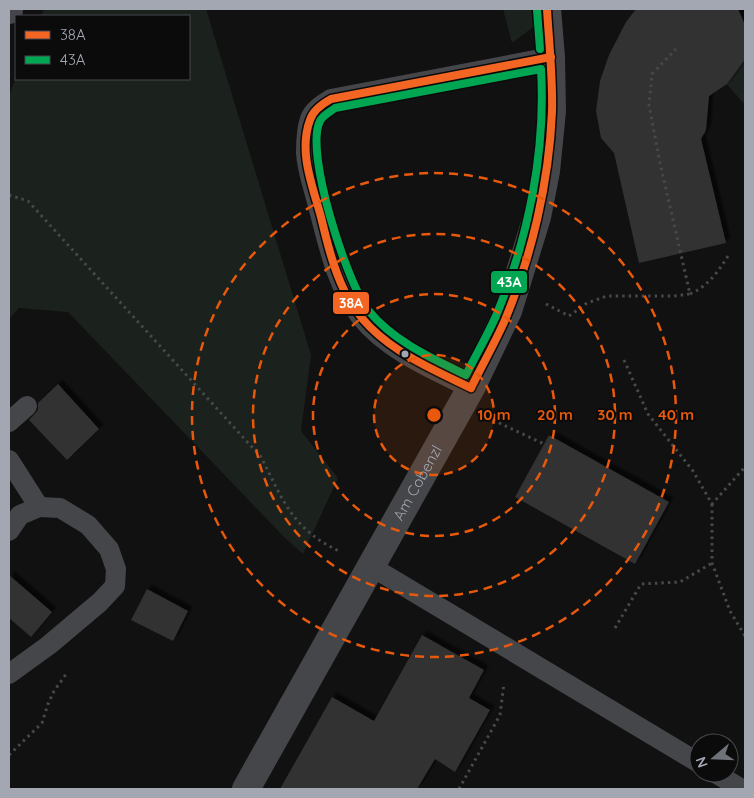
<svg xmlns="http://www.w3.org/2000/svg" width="754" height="798" viewBox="0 0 754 798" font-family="Quicksand,sans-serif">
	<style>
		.green { fill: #1b211c }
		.building { fill: #313133; filter: url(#shadow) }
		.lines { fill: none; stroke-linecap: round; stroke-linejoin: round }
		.path { stroke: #47484b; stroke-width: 3; stroke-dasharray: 2.5 4; stroke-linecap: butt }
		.service { stroke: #45464a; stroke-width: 20 }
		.minor { stroke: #45464a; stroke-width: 28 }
		.tertiary { stroke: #45464a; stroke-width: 28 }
		.bus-1-casing { stroke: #0b0b0c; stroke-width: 11 }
		.bus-2-casing { stroke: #0b0b0c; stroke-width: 11 }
		.bus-1 { stroke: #f26522; stroke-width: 8 }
		.bus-2 { stroke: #00a651; stroke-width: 8 }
		.ring { fill: none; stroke: #e8590c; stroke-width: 2.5; stroke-dasharray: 9 6 }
		.bus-dot { fill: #a2a7b1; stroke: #0b0b0c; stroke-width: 2 }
		.labels { text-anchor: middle; stroke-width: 4; stroke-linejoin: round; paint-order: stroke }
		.street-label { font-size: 15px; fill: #a2a7b1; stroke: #0b0b0c }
		.centre { fill: #e8590c; stroke: #0b0b0c; stroke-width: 2.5 }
		.ring-label { font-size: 15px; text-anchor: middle; font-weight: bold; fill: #e8590c; stroke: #0b0b0c; stroke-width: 4; stroke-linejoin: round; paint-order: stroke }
		.line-badge { stroke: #0b0b0c; stroke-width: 2 }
		.badge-label { font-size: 14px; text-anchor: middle; font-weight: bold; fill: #fff }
	</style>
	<defs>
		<filter id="shadow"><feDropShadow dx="4.5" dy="-4.5" stdDeviation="1" flood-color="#0009"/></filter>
	</defs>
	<rect width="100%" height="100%" fill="#111"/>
	<g class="green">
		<path d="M44,9H206L311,355L301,431L338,478L303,554L285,538L68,312L19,308L9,319V96L16,77V79H189V16H41Z"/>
		<path d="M503,9H557L512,43Z"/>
		<path d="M745,53V105L727,84L744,61Z"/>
	</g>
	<g class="building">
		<path d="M636,9H738L745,25L744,61L727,84L709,96L706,130L701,139L726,243L639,263L614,153L601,138L596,111L600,81L609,55L626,22Z"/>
		<path d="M58,384L99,429L67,460L29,420L38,410V403Z"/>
		<path d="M549,435L669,502L635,564L515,497Z"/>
		<path d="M9,575L52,612L31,637L9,618Z"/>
		<path d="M147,589L188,611L173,641L131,620Z"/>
		<path d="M422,635L484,670L469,698L490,710L455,772L435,759L417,789H280L332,697L374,721Z"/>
	</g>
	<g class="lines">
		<g class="path">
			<path d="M9,195L28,201L261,457C283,500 292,529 339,551"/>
			<path d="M690,294C708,286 718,272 728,256"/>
			<path d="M546,304L569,316L587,303L607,296H674L690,294L660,163L649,105L652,74L676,49"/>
			<path d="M624,360L648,414L693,471L712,504L745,467"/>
			<path d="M493,420L544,444"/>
			<path d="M712,504V563L730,611L745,636"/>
			<path d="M615,628L641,584L680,582L712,563"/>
			<path d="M9,755L42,723L48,704L54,691L67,673"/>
			<path d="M459,789L500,715L504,683"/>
		</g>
		<g class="service">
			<path d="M471,388C432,369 388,351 360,316C336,285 328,243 318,206C314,189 307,171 306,153C306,142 306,130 310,119C313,110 323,104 331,99L551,57"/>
			<path d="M9,422L27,406"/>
			<path d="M9,460L39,507"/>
			<path d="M9,531L20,515L39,507L60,508L88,525L109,549L116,569L115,586L100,602L49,645L9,674"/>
			<path d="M372,567L699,763"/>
			<path d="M715,773L742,789"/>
		</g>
		<path class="minor" id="s1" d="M246,789L471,388L508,311L537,217L546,171L552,111L551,57L547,9"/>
		<path class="tertiary" d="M9,10V9"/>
		<defs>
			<g id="bus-1">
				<path d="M471,388C436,371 398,355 370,327C359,316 351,304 344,290C333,267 327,242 321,217C313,187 298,152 310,120C313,110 322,104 331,99L551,57"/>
				<path d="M471,388C482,365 495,343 505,320C532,255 549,182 552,112C553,78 549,43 547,9"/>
			</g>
			<g id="bus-2">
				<path d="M537,10L540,49"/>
				<path d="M541,69C546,152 528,240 496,316C487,336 476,355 466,375C431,358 393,341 368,310C347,283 304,151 320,121C323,115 330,112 335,108Z"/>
			</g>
		</defs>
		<use href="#bus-1" class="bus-1-casing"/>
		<use href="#bus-2" class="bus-2-casing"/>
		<use href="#bus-1" class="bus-1"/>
		<use href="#bus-2" class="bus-2"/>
	</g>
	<circle cx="434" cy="415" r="60" fill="#e8590c" fill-opacity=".12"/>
	<g class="ring">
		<circle cx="434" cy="415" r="60"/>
		<circle cx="434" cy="415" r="121"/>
		<circle cx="434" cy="415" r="181"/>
		<circle cx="434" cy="415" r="242"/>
	</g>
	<circle class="bus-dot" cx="405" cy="354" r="4.5"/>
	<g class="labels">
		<g class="street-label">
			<text dy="5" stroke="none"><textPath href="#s1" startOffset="351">Am Cobenzl</textPath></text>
		</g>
	</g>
	<circle cx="434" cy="415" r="8" class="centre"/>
	<g class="ring-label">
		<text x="494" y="420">10 m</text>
		<text x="555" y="420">20 m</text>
		<text x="615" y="420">30 m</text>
		<text x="676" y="420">40 m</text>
	</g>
	<g class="line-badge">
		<rect x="490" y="270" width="38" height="24" rx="5" fill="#00a651"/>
		<rect x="332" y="291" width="38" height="24" rx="5" fill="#f26522"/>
	</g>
	<g class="badge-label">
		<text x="509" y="287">43A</text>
		<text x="351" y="308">38A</text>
	</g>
	<rect width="754" height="798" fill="none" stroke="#a2a7b1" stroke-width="20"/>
	<rect x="15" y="15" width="175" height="65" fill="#0b0b0c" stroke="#47494e"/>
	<rect x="25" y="31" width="25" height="8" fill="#f26522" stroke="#47494e"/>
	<text x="60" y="40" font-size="15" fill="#a2a7b1">38A</text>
	<rect x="25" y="56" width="25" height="8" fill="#00a651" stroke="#47494e"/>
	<text x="60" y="65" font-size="15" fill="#a2a7b1">43A</text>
	<g transform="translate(714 758) rotate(251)"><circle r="24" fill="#0b0b0c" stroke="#47494e"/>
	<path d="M0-4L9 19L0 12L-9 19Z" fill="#6f7279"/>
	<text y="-8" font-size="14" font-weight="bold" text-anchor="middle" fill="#a2a7b1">N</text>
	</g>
</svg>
